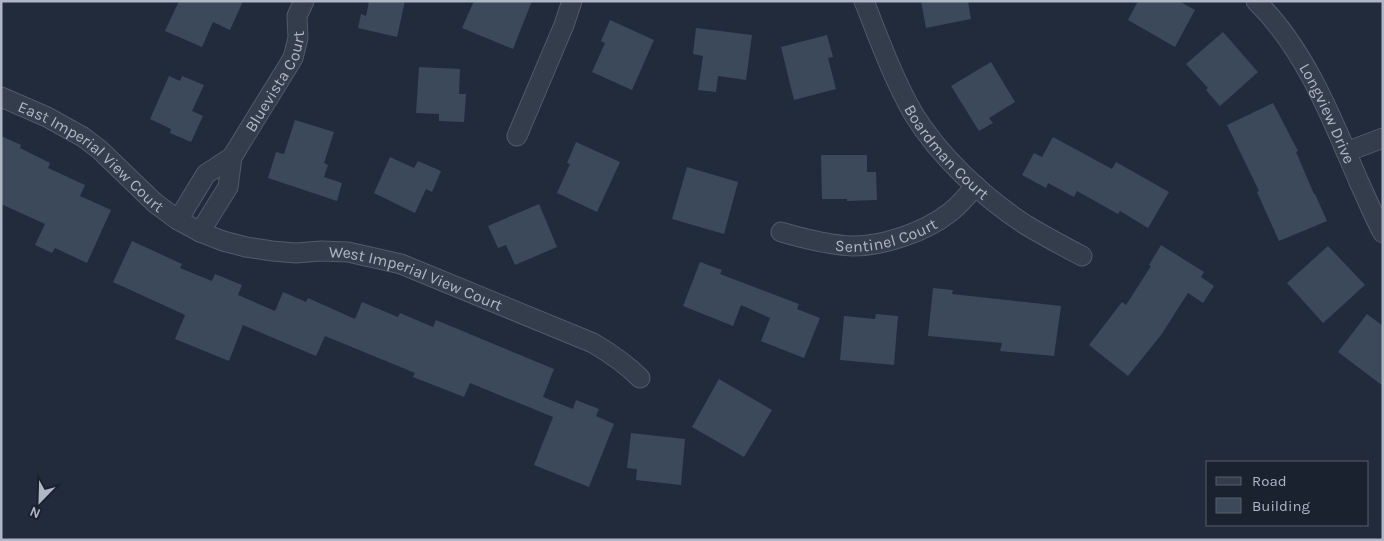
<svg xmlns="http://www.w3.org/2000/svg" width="1384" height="541" viewBox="0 0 1384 541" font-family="Karla,sans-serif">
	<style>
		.building { fill: #3c495b }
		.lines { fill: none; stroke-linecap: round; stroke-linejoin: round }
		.street-casing { stroke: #525a68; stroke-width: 21 }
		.street { stroke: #343d4b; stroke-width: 19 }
		.labels { text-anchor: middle; stroke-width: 4.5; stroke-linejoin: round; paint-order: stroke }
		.street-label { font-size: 16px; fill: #afb7c7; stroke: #1a222f }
	</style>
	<rect width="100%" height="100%" fill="#212b3b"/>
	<g class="building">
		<path d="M179,1H243L230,30L213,22L202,47L165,31Z"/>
		<path d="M369,1H405L397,37L358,28L361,14L366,16Z"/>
		<path d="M474,1H532L513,49L462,28Z"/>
		<path d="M921,1H968L971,19L926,28Z"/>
		<path d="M1138,1H1179L1195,10L1175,47L1128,20Z"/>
		<path d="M610,20L654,40L632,90L592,72L605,43L601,41Z"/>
		<path d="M696,28L752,35L746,80L718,76L716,92L698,90L703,56L693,54Z"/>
		<path d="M1223,32L1258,72L1220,106L1206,90L1208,88L1186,64Z"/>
		<path d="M827,35L833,57L828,58L836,89L794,100L781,47Z"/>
		<path d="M991,62L1015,102L989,118L993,123L979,131L951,86Z"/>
		<path d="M419,67L460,69L459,94H466L464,122L439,121V114L416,113Z"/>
		<path d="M169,76L180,81L182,76L204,85L192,111L203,116L191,142L170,133L171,129L150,119Z"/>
		<path d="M1273,103L1298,151L1296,152L1314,194H1315L1327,221L1279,241L1257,192L1259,191L1227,125Z"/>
		<path d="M295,120L334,132L324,163L328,165L324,177L342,183L337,201L268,178L276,152L284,154Z"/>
		<path d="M1,136L21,145L20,148L50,163L48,168L85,185L80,196L111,210L87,263L55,248L52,253L35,245L45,224L1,204Z"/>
		<path d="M1053,137L1112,169L1116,162L1169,192L1148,228L1120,211L1118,214L1077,191L1074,197L1048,183L1046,188L1022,175L1034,153L1042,157Z"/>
		<path d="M576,142L620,162L597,212L557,193L570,164L567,163Z"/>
		<path d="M821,155H867V172H876L877,200L847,201V199H822Z"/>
		<path d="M390,157L414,168L418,161L441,171L432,192L426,189L415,213L374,193Z"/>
		<path d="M687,167L738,182L724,234L672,219Z"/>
		<path d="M539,204L557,247L515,265L506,245L498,248L488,226Z"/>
		<path d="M132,241L182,264L180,268L212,281L215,274L242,285L238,295L275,311L283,292L306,302L308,298L355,319L362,302L398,317L400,313L433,327L436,320L554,369L543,397L573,409L576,400L599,409L596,416L614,424L589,487L534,465L553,417L470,383L464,397L413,377L415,373L325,336L316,356L243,325L229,361L175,339L185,315L113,282Z"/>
		<path d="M1161,245L1204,272L1201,277L1214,286L1203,303L1188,293L1161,335L1128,376L1089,345L1122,302L1126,305L1151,266L1149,265Z"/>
		<path d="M1328,246L1365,285L1323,323L1287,283Z"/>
		<path d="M700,262L722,270L720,274L799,304L797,309L820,318L804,358L761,341L770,318L741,305L733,326L683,306Z"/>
		<path d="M933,288L953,290L952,294L1061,306L1054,356L1000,351L1002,343L928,336Z"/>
		<path d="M876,314L898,316L894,365L840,360L844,316L875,319Z"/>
		<path d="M1367,314L1383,326V386L1338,352Z"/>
		<path d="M719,379L772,410L744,457L692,427Z"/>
		<path d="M631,433L685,439L681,485L636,480L637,469L627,468Z"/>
	</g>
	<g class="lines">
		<defs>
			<g id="street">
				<path id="s1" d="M864,1C879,39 893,78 913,113C939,156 983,197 1026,225C1044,236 1063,246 1082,256"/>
				<path id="s2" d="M1256,1C1306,50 1332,119 1359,182C1367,199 1374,217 1383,233"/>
				<path id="s3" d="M1,97L47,117L83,137L100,150L155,203L178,220L200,232L223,241L246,247L272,251L296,253L321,251L348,252L401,264L593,343C610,353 626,364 640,378"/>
				<path d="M517,136L564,25L572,1"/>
				<path d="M1346,152L1383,138"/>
				<path d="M178,220L206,174L232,157"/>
				<path id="s4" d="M200,232L228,187L232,157L293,58L298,38L297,16L304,1"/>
				<path id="s5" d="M781,232C805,239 828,245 853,246C883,246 925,232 949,213C959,206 967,195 976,186"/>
			</g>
		</defs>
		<use href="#street" class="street-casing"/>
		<use href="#street" class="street"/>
	</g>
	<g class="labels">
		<g class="street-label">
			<text dy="6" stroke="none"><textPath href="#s4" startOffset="171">Bluevista Court</textPath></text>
			<text dy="6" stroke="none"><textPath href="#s2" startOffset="134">Longview Drive</textPath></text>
			<text dy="6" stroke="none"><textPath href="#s1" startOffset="174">Boardman Court</textPath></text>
			<text dy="6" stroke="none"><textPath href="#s3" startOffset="109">East Imperial View Court</textPath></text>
			<text dy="6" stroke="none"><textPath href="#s5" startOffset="108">Sentinel Court</textPath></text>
			<text dy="6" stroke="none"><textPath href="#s3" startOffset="466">West Imperial View Court</textPath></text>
		</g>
	</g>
	<rect width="1384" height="541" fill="none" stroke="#afb7c7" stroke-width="5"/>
	<rect x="1206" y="461" width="162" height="65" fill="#1a222f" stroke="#565e6c"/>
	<rect x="1216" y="477" width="25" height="8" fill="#343d4b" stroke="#565e6c"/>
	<text x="1252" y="486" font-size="15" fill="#afb7c7">Road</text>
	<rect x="1216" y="498" width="25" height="15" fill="#3c495b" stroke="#565e6c"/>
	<text x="1252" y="511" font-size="15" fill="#afb7c7">Building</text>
	<g transform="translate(40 501) rotate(203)" stroke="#1a222f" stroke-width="4" paint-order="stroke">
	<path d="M0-4L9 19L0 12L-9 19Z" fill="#afb7c7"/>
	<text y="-8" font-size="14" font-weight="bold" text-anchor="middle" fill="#afb7c7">N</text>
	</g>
</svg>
